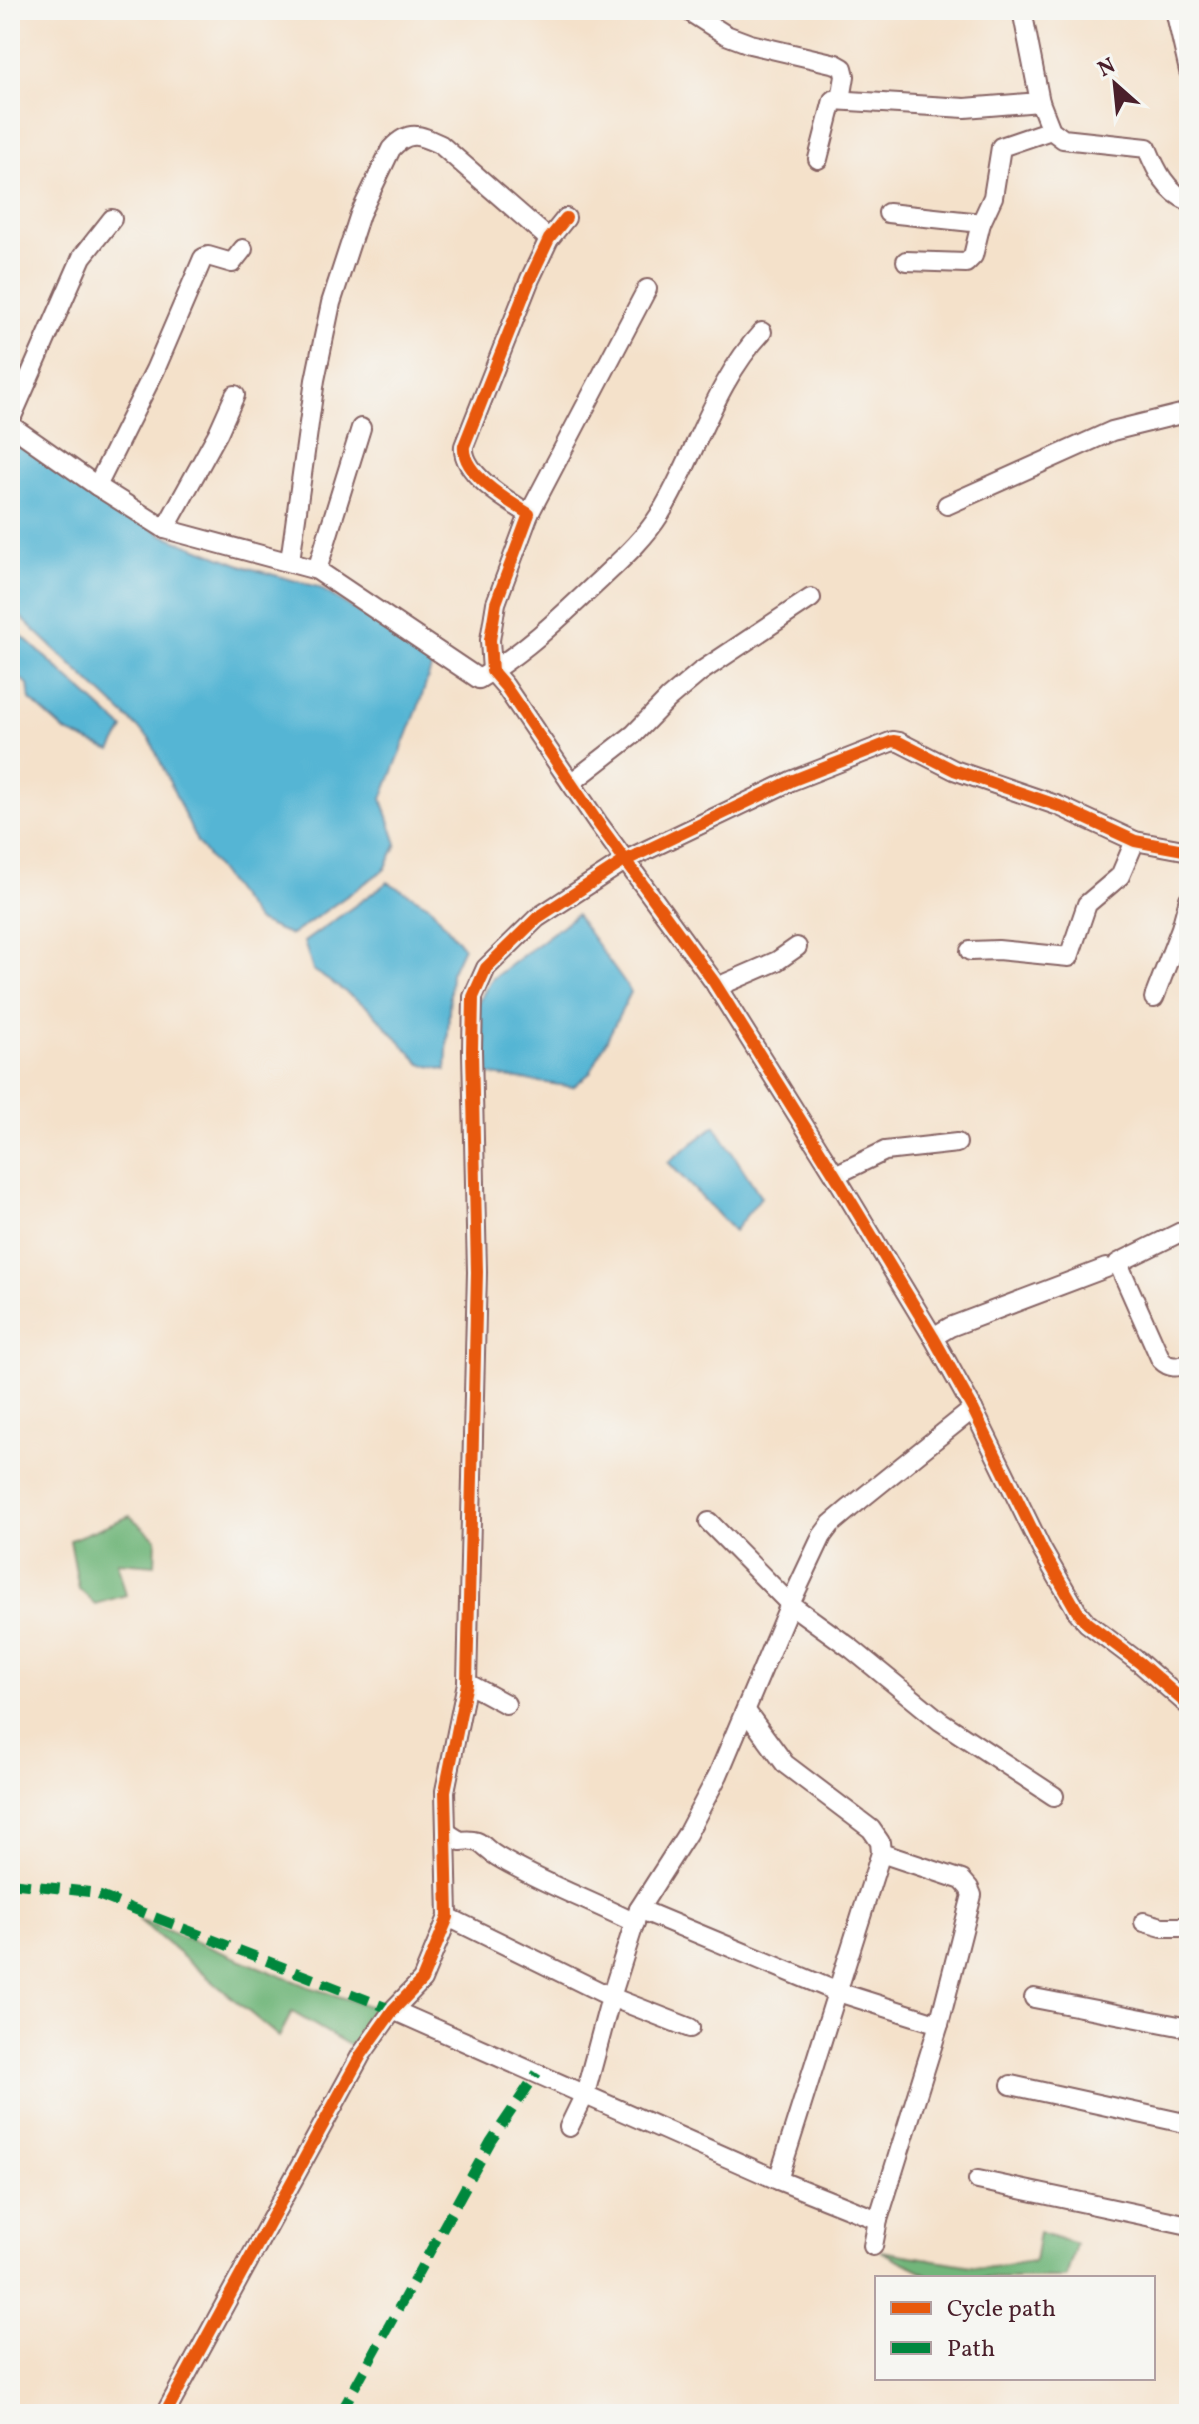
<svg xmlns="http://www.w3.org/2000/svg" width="1199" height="2424" viewBox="0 0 1199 2424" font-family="Vollkorn,serif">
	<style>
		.forest { fill: #71b67a; stroke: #5e6a52; stroke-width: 2 }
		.water { fill: #55b5d4; stroke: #506a80; stroke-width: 2 }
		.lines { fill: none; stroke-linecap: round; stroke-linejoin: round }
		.street-casing { stroke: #866363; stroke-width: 22 }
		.street { stroke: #fff; stroke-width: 18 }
		.quiet { stroke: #00873e; stroke-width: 10; stroke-dasharray: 20 10; stroke-linecap: butt }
		.cycleway-casing { stroke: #f6f6f2; stroke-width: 17 }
		.cycleway { stroke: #e8590c; stroke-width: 12 }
	</style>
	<rect width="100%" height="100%" fill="#f6f6f2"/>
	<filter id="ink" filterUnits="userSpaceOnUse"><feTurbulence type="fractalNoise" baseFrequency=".0125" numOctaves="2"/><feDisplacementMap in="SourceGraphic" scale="16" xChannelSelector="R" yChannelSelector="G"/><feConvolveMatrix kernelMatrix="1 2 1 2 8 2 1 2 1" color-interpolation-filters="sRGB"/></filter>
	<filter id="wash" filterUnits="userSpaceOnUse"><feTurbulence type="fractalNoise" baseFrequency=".006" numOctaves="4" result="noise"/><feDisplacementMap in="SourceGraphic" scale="32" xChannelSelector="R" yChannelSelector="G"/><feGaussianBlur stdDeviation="1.8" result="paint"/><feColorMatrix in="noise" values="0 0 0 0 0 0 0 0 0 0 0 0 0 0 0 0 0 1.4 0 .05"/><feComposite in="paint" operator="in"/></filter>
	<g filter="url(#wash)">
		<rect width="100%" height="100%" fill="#f4e1ca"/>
		<g class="forest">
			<path d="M130,1516L156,1539L155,1565L117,1562L126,1595L95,1604L79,1589L70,1540Z"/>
			<path d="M138,1919L309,1987L385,2011L356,2049L292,2012L279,2037Z"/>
			<path d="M1039,2232L1076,2244L1066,2278H935L881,2251L984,2268L1034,2261Z"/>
		</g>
		<g class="water">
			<path d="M10,435L163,535L249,568L318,587L434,659L418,708L382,799L397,844L385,869L291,935L257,921L197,842L150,739L10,607Z"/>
			<path d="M10,625L124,729L111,751L66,732L30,700L28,684L10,672Z"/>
			<path d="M388,882L430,906L463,947L451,973L446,1070L421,1064L369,1008L313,970L304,942Z"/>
			<path d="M576,915L631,992L590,1073L573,1087L478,1073L476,1006L492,979Z"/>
			<path d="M715,1126L761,1197L734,1231L668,1162Z"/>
		</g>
	</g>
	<g filter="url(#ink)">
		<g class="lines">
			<defs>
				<g id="street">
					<path d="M1175,10L1189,71"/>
					<path d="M693,14L726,35L750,44L836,64L843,68L845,76L841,100"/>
					<path d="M1040,102L1051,130L1063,139L1147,148C1156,170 1166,192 1189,201"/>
					<path d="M818,159L833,100L965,108L1040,102L1022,10"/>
					<path d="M888,213L981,223L993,197L1001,147L1051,130"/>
					<path d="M566,218L549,239L530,279L464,446C461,473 508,501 529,514L496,603L490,640L492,671L505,686L598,823L714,982L835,1175L933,1337L973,1409L1042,1550L1077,1611L1087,1623L1140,1663L1189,1706"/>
					<path d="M906,261L966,263L973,256L981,223"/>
					<path d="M10,421L82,257L112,219"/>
					<path d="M10,425L97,486L165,529L317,570L479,679C525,652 564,614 602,578C623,558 645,538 660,514C696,455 714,383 762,332"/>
					<path d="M97,486L155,370L203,258L208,256L232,263L243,249"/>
					<path d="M947,505L1112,431L1189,412"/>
					<path d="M529,514L647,289"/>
					<path d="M165,529L218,433L235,395"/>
					<path d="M290,561L315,380L331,303L360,214L391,149C409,129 420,135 441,145L549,239"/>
					<path d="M317,570L361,428"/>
					<path d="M571,783L634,734L668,699L700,672L811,598"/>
					<path d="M970,951L998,950L1069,957L1087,904L1120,876L1135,841"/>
					<path d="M717,987L777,961L797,947"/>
					<path d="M1154,998L1181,928L1189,899"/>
					<path d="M835,1175L885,1151L957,1143"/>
					<path d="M1189,1228L1118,1263L1161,1360C1170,1369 1177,1367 1189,1364"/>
					<path d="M933,1337L950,1327L1106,1268"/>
					<path d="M709,1522L790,1604L852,1649L940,1721L1054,1796"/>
					<path d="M467,1683L506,1704"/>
					<path d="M746,1711L785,1764L871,1829L880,1842L881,1853L778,2180"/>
					<path d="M446,1832L460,1841C483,1838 481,1847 498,1857C542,1883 589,1900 635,1923"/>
					<path d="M639,1909L838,1992L939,2024"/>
					<path d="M448,1917L611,1997L690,2028"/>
					<path d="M1144,1922L1162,1927H1189"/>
					<path d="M1034,1998L1189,2028"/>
					<path d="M393,2010L778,2180L878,2220"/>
					<path d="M1011,2085L1189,2124"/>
					<path d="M569,2127L585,2094L611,1997L639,1909L687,1834L718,1775L790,1604L822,1536L831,1524L850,1508L973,1409"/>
					<path d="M978,2180L1189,2225"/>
					<path d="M873,2246L878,2220L939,2024L972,1895L969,1888L962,1880L881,1853"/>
					<path d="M165,2414L361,2055L393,2010L422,1980L448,1917L445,1791L467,1683L477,1272L472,1051L473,997L486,968L537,918L626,860L791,781L893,741L899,742L954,770L1059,806L1135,841L1189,851"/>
				</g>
			</defs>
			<use href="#street" class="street-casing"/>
			<use href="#street" class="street"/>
			<g class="quiet">
				<path d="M10,1883L90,1892L393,2010"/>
				<path d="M340,2414L491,2141L537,2073"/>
			</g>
			<defs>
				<g id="cycleway">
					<path d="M566,218L549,239L530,279L464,446C461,473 508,501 529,514L496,603L490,640L492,671L505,686L598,823L714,982L835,1175L933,1337L973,1409L1042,1550L1077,1611L1087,1623L1140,1663L1189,1706"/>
					<path d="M165,2414L361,2055L393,2010L422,1980L448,1917L445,1791L467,1683L477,1272L472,1051L473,997L486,968L537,918L626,860L791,781L893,741L899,742L954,770L1059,806L1135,841L1189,851"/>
				</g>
			</defs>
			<use href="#cycleway" class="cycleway-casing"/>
			<use href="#cycleway" class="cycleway"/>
		</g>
	</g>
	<rect width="1199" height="2424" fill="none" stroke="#f6f6f2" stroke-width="40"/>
	<rect x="875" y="2276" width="280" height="104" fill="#f6f6f2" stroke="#b1a0a2" stroke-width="2"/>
	<rect x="891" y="2302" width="40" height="12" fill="#e8590c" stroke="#b1a0a2" stroke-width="2"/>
	<text x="947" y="2316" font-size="24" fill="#4a1f2b">Cycle path</text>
	<rect x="891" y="2342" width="40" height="12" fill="#00873e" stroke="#b1a0a2" stroke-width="2"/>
	<text x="947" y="2356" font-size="24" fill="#4a1f2b">Path</text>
	<g transform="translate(1115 84) rotate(333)" stroke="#f6f6f2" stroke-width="6" paint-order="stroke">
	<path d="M0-6L14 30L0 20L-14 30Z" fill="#4a1f2b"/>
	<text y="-12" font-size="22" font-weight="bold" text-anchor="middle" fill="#4a1f2b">N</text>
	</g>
</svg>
